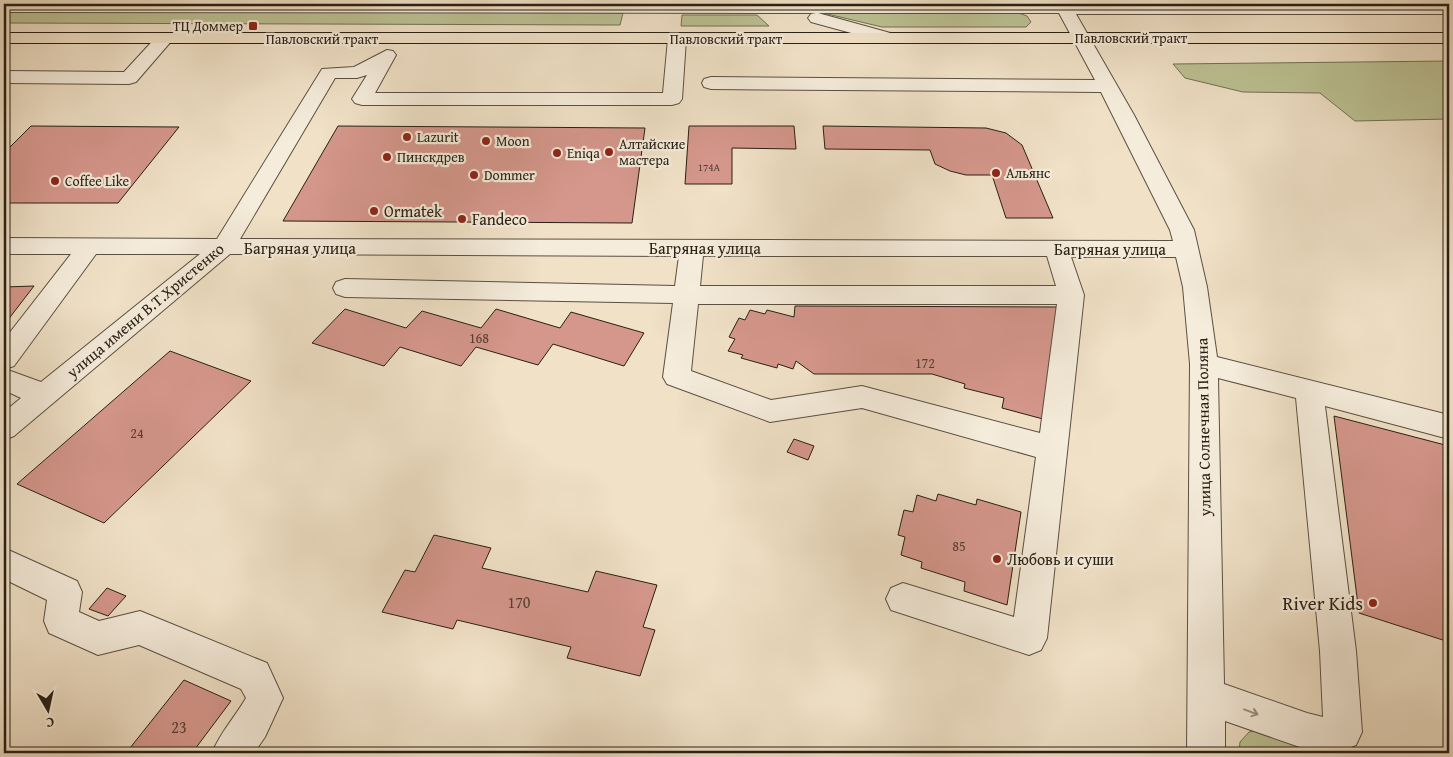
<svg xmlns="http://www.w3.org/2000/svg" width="1453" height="757" viewBox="0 0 1453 757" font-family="'Gentium Book Plus',serif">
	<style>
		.green { fill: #bcc294; stroke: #727154 }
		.building { fill: #d5978c; stroke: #282015 }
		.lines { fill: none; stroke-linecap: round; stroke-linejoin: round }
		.minor-casing { stroke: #5a5042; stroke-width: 2 }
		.major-casing { stroke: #282015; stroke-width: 2 }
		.minor { fill: #f5ecdb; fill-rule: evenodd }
		.major { fill: #f0e1c7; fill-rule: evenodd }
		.oneway { stroke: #999082 }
		.poi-dot { fill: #8f2418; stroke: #f5ecdb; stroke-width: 2 }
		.labels { text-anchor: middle; stroke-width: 4.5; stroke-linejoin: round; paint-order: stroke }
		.far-number-label { font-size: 11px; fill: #533e33 }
		.far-poi-label { font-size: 14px; fill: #282015; stroke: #f5ecdb; text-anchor: start }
		.far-street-label { font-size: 14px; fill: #282015; stroke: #f5ecdb }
		.number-label { font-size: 14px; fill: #533e33 }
		.poi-label { font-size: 16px; fill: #282015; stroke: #f5ecdb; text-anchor: start }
		.street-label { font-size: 16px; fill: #282015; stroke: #f5ecdb }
		.near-number-label { font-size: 16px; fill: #533e33 }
		.near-poi-label { font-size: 19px; fill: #282015; stroke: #f5ecdb; text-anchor: end }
	</style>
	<rect width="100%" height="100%" fill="#f0e1c7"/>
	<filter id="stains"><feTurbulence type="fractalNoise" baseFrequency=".004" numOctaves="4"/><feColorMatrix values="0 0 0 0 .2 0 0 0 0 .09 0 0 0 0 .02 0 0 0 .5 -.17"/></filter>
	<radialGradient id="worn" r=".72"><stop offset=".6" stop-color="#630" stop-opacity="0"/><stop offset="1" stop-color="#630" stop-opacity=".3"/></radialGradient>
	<g class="green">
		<path d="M4,11L623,13L620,25L4,23Z"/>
		<path d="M819,12H1016L1027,16L1031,22L1026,27H882Z"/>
		<path d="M682,15H757L769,26H681Z"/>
		<path d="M1449,61V119L1355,121L1320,93L1243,92L1185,78L1173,64Z"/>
		<path d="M1265,729L1302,743L1303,753H1239L1240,742L1249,732Z"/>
	</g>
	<g class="building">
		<path d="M31,126L179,127L118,203H4V153Z"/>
		<path d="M338,126L645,128L632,223L283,221Z"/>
		<path d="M689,126H794L796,149L732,148V184H685Z"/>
		<path d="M823,126L986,128L1006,133L1022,145L1053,218H1006L992,175H966L950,171L935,164L930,150L825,149Z"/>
		<path d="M34,286L4,325V287Z"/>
		<path d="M795,306L1060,307L1043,419L1002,408L1004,398L964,388L965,384L932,374H814L796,361L793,369L778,364L777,368L741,358L743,355L728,351L735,339L729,337L739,318L745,320L750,310L765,314L767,310L794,317Z"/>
		<path d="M345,309L406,328L422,311L481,328L496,309L560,328L571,312L644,333L624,366L553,344L538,365L476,347L461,366L400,347L384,366L312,343Z"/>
		<path d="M170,351L251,381L104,523L17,484Z"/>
		<path d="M1334,416L1449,446V642L1359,613Z"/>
		<path d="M794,439L814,446L808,460L787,452Z"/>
		<path d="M938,494L976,505L977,499L1021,512L1007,605L964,591L965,582L921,568L922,562L901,555L905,537L898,535L904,510L913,512L917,495L936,501Z"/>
		<path d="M434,535L491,548L482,568L588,592L596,571L657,585L643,627L655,630L640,676L567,658L571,647L457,620L453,629L382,612L405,570L415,572Z"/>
		<path d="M107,588L126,596L108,616L89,609Z"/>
		<path d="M184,680L231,701L192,753H126Z"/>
	</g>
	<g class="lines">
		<defs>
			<g id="minor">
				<path d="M4,4H1449V14H1076L1134,115L1194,230L1207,287L1217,357L1449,415V439L1325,406L1356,651L1362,732L1356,745L1336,753H1317L1225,721V753H1187L1190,364L1183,287L1176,257H1071L1084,295L1047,638L1041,650L1029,655L891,610L886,599L891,588L903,583L1014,617L1036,457L862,408L770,422L667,384L663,377L673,303L345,297L336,294L333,288L336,282L345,279L675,286L679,256L230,254L14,436L4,440V412L21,398L4,390V340L71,254H4V238L217,239L322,69L354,67L387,50L393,51L396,55L375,93H663L668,39L671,35L677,34L683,35L686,39L682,99L679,103L672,105H362L355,103L352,99L367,75L357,78H335L240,239L1173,241L1170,230L1101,92L711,89L704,87L702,83L704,79L711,77L1095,80L1059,13H818L894,34L897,38L894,42L888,43L811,22L808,18L811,14L816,13L4,12ZM96,254H200L41,382L5,369L14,366ZM703,256H1047L1056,286H700ZM698,304H1057L1040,433L862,386L771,400L691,371ZM1218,378L1296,398L1320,651L1323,717L1307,713L1224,684Z"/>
				<path d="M165,33L171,34L174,38L136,82L129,84L4,83V71L124,72L159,34Z"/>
				<path d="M4,548L77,581L82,592L79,612L99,621L140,611L267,663L283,698L265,737L254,753H212C220,733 235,717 246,698L241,689L139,645L98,655L49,633L44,621L47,600L4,579Z"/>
			</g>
			<rect id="major" x="4" y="33" width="1445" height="10"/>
		</defs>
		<use href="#minor" class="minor-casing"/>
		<use href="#major" class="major-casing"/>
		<use href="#minor" class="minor"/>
		<use href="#major" class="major"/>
	</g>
	<defs><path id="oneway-shaft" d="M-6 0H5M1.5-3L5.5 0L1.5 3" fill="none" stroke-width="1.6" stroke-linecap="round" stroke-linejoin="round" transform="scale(1.25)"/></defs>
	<use class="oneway" href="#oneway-shaft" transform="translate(1251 712) rotate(20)"/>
	<g class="poi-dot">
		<rect x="248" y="21" width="10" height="10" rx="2.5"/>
		<circle cx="407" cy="137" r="5"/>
		<circle cx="486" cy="141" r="5"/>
		<circle cx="609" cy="152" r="5"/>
		<circle cx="557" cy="153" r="5"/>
		<circle cx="387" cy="157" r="5"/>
		<circle cx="996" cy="173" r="5"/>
		<circle cx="474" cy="175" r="5"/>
		<circle cx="55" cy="181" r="5"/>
		<circle cx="374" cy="211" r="5"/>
		<circle cx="462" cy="219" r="5"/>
		<circle cx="997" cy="559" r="5"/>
		<circle cx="1373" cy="603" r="5"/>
	</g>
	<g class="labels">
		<g class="far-number-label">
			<text x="709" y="171">174А</text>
		</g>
		<g class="far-poi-label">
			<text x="243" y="31" text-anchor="end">ТЦ Доммер</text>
			<text x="417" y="142">Lazurit</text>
			<text x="496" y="146">Moon</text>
			<text x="619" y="149">Алтайские<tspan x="619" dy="16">мастера</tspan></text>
			<text x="567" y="158">Eniqa</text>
			<text x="397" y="162">Пинскдрев</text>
			<text x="1006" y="178">Альянс</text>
			<text x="484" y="180">Dommer</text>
			<text x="65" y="186">Coffee Like</text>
		</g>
		<g class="far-street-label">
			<text x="1131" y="43">Павловский тракт</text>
			<text x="322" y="44">Павловский тракт</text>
			<text x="726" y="44">Павловский тракт</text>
		</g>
		<g class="number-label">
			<text x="479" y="343">168</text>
			<text x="925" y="368">172</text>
			<text x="137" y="438">24</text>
			<text x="959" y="551">85</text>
		</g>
		<g class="poi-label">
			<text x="384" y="217">Ormatek</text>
			<text x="472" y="225">Fandeco</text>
			<text x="1007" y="565">Любовь и суши</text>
		</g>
		<g class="street-label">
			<text x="300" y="254">Багряная улица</text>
			<text x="705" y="254">Багряная улица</text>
			<text x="1110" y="255">Багряная улица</text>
			<text transform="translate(145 310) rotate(-40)" y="6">улица имени В.Т.Христенко</text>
			<text transform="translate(1203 427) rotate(-91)" y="6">улица Солнечная Поляна</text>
		</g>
		<g class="near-number-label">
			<text x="519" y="608">170</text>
			<text x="179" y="733">23</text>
		</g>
		<g class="near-poi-label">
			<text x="1363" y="610">River Kids</text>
		</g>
	</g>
	<rect width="1453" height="757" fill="none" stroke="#f0e1c7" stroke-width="20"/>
	<rect x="5" y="5" width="1443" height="747" fill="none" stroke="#282015" stroke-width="2.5"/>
	<rect x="10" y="10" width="1433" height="737" fill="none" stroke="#282015"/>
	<g transform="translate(48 710) rotate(171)" stroke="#f5ecdb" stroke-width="4" paint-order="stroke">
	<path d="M0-4L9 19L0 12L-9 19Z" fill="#282015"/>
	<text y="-8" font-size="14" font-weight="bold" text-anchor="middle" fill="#282015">С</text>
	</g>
	<rect width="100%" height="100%" filter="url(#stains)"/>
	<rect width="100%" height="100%" fill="url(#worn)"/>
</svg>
